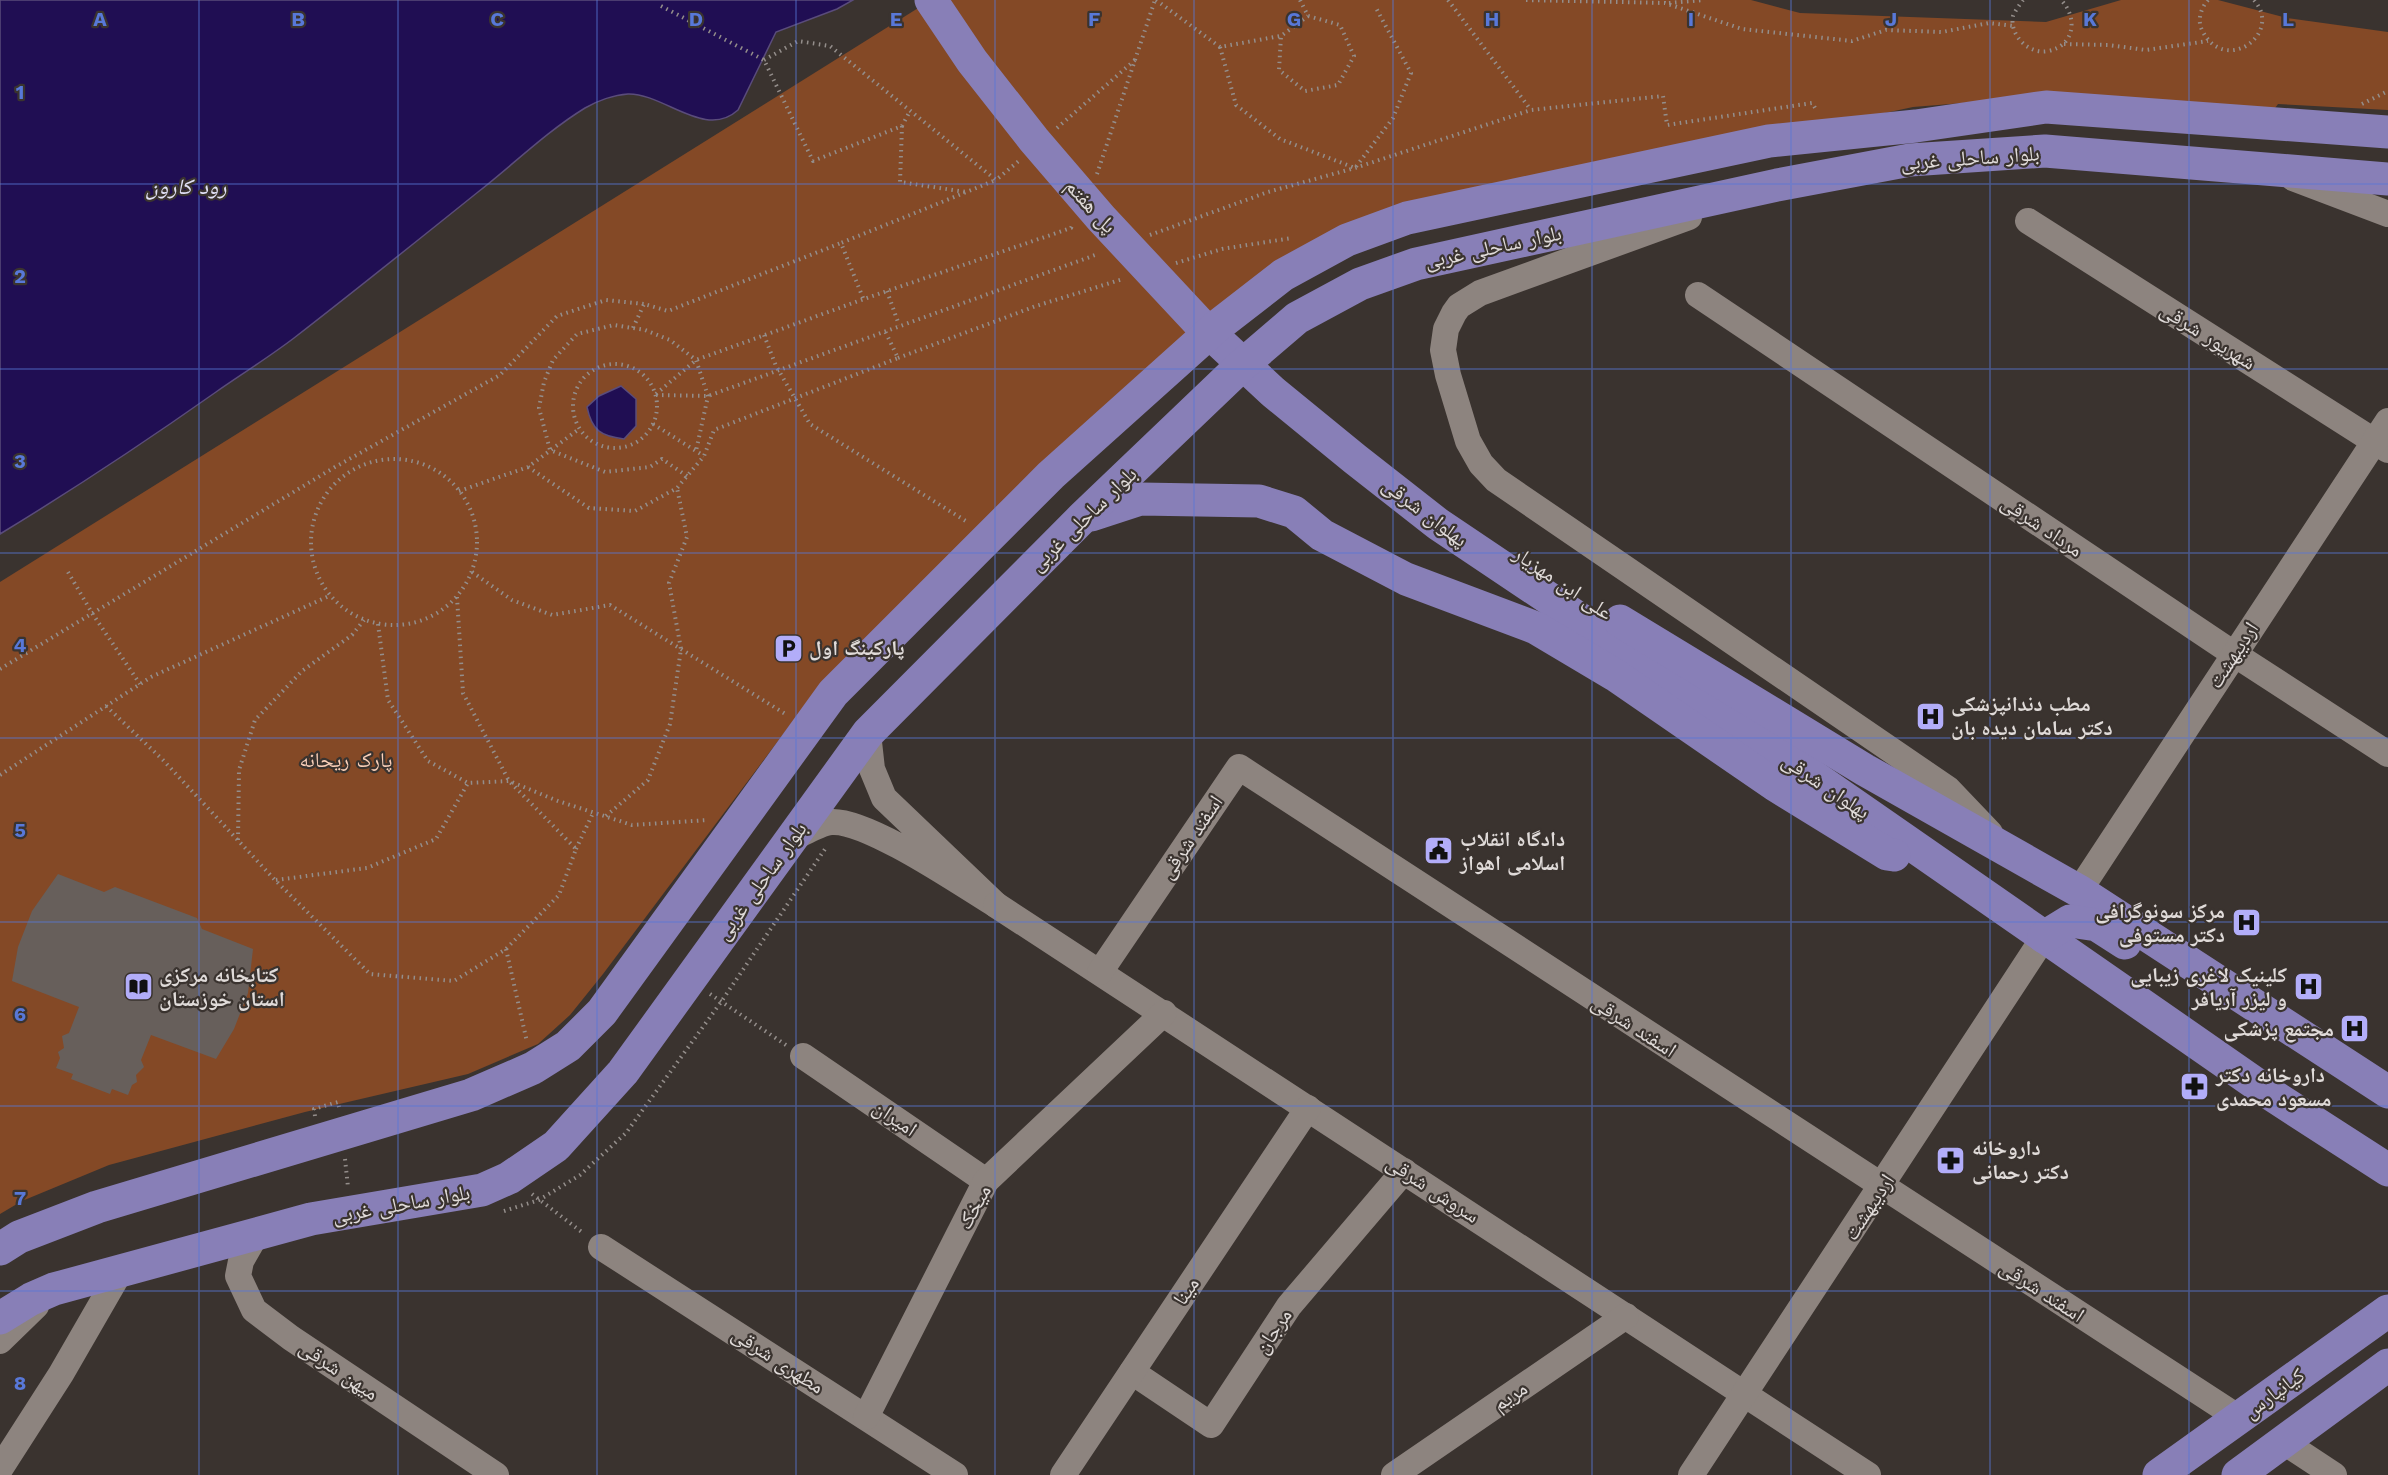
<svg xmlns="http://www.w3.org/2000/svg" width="2388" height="1475" viewBox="0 0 2388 1475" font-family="'Work Sans','Noto Naskh Arabic',sans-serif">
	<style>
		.green { fill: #844926 }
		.water { fill: #200e53; stroke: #5a4c7b; stroke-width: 1.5 }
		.building { fill: #675f5b }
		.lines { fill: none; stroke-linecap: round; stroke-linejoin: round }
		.path { stroke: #948e8b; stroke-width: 4; stroke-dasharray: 1.5 4.5; stroke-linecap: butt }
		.minor { stroke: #8d847f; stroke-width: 26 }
		.major { stroke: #887fb7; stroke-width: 33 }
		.grid { fill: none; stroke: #5878d8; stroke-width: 1.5; stroke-opacity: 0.55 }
		.labels { text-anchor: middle; stroke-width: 4.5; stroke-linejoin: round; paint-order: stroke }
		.street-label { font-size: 21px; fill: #e0dbd9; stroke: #3a332f }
		.poi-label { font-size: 21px; font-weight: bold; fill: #e0dbd9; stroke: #3a332f; text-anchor: start }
		.park-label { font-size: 21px; fill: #fbd0b9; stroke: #3a332f }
		.water-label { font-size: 22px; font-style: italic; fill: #e1e1f6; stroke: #3a332f }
		.grid-label { font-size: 20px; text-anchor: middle; font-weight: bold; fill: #5878d8; stroke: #3a332f; stroke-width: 4.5; stroke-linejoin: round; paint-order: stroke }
	</style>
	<rect width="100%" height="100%" fill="#3a332f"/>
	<path class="green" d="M931,0H1751L1800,13L2046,22L2121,0H2218L2287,18L2388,32V110L2278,104L2270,115L2061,95L1913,107L1418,212L1289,270L796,717L603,974L570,1015L538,1044L468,1074L305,1112L109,1165L22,1201L0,1214V582Z"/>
	<g class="water">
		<path d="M0,0H853L837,9L776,32L738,110C705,140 664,93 628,94C614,95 597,101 585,108C546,132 514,164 478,192C417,241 356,290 294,338C269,357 242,374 216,392C145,442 74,489 0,534Z"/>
		<path d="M621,386L636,399V426L624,439C601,436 592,431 587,407L599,396Z"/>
	</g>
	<path class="building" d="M58,874L104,892L115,887L197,918L202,929L253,949L248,993L234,1029L216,1059L151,1035L141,1060L144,1067L136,1075L137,1082L132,1085L128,1095L112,1089L110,1094L71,1079L73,1074L56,1068L60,1058L58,1052L64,1048L62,1036L69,1033L79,1007L12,981L18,947L32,911Z"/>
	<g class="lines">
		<g class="path">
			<path d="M1156,0L1220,47L1280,36"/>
			<path d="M1300,0L1308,16L1340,25L1354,56L1338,85L1305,91L1279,70L1281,36L1308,16"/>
			<path d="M1448,0L1531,110"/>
			<path d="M1526,0L1665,3L1742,29L1852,41L1886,30L1942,32L1989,23L2014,26"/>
			<path d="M2023,0C2020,4 2015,11 2013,16C2009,35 2029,55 2048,51C2075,46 2078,17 2061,0"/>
			<path d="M2208,0C2201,8 2197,20 2202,30C2224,76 2284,34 2254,0"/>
			<path d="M1669,3L1704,0"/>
			<path d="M661,6L764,60L813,161L902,126L910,111"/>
			<path d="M2064,44L2108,45L2146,50L2208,41"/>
			<path d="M1220,47L1236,105L1280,139L1355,168L1393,118L1411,73L1376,8"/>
			<path d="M764,60L798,41L830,46L996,180L1020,160"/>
			<path d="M2362,104L2388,91"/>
			<path d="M902,126L900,182L966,192"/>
			<path d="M1057,128L1135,60"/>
			<path d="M1097,174L1155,0"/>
			<path d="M1150,235L1268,192L1355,168L1531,110L1663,96L1667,125L1812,103L1817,111"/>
			<path d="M1176,263L1222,249L1292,238"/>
			<path d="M887,291L899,325"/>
			<path d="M863,298L841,243L996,180"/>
			<path d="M633,328L644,304L668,311L841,243"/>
			<path d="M764,335L776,366L810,424L969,523"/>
			<path d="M898,358L1036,306L1123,279"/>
			<circle cx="615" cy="406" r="42"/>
			<path d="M656,394L696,360L864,299L1071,228L1073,224"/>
			<path d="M656,395L708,396L1098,254"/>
			<path d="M653,424L704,456"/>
			<circle cx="394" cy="542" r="83"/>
			<path d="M528,467L589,508L635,511L677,488L704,456L714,430L898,358L885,331"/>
			<path d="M687,476L662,459L650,467L605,472L550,450L539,408L544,382L553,360L577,334L614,325L645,330L670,340L696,360L708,396L696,451"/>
			<path d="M459,491L528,467L579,429"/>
			<path d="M68,572L92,613L140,684"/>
			<path d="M472,572L512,600L552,615L610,605L787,715"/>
			<path d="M378,624L388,700L428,761L468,783L509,781L558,801L632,825L708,820"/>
			<path d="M0,669L335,467L500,375L557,316L606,300L644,304"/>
			<path d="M106,706L163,760L275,880L370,974L454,981L506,949L559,895L576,849L509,781L463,693L457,597"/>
			<path d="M0,775L151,677L329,596"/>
			<path d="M606,816L648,780L670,724L681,649L669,583L687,537L677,488"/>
			<path d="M238,840L239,770L255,720L302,671L352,635L364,620"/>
			<path d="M576,849L593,813"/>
			<path d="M276,880L367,868L436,839L468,783"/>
			<path d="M506,949L527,1042"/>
			<path d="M710,994L786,1045"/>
			<path d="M315,1116L314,1109L338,1102L339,1107"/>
			<path d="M345,1159L348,1187"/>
			<path d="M532,1194L583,1233"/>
			<path d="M504,1211L539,1200L580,1175L626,1133L721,1002L825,849"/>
		</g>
		<g class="minor">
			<path d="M2293,178L2388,214"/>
			<path d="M1689,217L1480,293L1459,306L1454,313L1446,329L1443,350L1448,375L1468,441L1481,464L1496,480L1948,789L1990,833"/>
			<path d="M2028,221L2388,450"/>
			<path d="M1698,295L2234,654L2388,754"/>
			<path d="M793,838C804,833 820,823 831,822C867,819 963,885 996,905L884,798L872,769L868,733"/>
			<path d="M2079,891L2388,421"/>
			<path d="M996,905L1868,1475"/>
			<path d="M1100,972L1239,767L2239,1418"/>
			<path d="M803,1056L986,1181"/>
			<path d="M257,1233L241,1261L238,1276L254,1310L291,1338L496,1475"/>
			<path d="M601,1247L955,1475"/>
			<path d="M0,1341L36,1306"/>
			<path d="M1132,1372L1211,1425L1289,1306L1404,1171"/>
			<path d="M866,1417L986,1181L1164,1013"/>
			<path d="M2284,1442L2334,1475"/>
			<path d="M0,1469L61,1374L121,1270"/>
			<path d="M1063,1475L1308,1108"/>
			<path d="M1394,1475L1626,1316"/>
			<path d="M1691,1475L2044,937"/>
		</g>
		<g class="major">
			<path d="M931,0L972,61L1034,140L1101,218L1200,324L1273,392L1355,459L1438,524L1797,765L2272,1095L2388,1170"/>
			<path d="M1091,515L1140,499L1259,501L1294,512L1322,535L1406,579L1536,628L1615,675L1775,785L1887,854L1894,855"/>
			<path d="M1620,621L1865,770L2079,891L2388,1092"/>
			<path d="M2044,937L2070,921L2097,925L2125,943"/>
			<path d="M0,1249L19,1237L97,1207L471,1095L533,1068L568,1046L602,1012L833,693L1051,475L1216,327L1283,275L1347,240L1407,218L1769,141L1916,126L2046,107L2388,132"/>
			<path d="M0,1318L31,1299L54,1289L311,1219L482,1190L509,1178L556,1146L623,1072L868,733L1083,517L1241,366L1297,318L1360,284L1416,264L1777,185L1910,160L2045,151L2388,179"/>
			<path d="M2159,1475L2388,1311"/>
			<path d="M2238,1475L2388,1365"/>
		</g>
	</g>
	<path class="grid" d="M199,0V1475M398,0V1475M597,0V1475M796,0V1475M995,0V1475M1194,0V1475M1393,0V1475M1592,0V1475M1791,0V1475M1990,0V1475M2189,0V1475M0,184H2388M0,369H2388M0,553H2388M0,738H2388M0,922H2388M0,1106H2388M0,1291H2388"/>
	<defs>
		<symbol id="parking-square" viewBox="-11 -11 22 22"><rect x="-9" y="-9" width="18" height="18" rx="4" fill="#b2adf9" stroke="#3a332f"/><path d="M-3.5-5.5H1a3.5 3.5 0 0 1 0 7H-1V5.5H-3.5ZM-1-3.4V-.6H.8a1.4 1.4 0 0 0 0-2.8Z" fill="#111"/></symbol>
		<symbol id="hospital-square" viewBox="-11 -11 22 22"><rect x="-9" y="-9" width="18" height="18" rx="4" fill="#b2adf9" stroke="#3a332f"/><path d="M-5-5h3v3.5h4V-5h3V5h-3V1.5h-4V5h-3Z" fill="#111"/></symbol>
		<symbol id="civic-square" viewBox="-11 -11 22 22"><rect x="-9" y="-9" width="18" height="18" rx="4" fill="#b2adf9" stroke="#3a332f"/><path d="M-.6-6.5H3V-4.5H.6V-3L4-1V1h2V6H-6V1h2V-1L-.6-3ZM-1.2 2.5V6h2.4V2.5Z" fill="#111"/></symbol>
		<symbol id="library-square" viewBox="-11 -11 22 22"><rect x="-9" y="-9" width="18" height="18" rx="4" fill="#b2adf9" stroke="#3a332f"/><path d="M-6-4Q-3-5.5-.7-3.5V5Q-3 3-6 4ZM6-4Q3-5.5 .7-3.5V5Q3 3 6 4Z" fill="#111"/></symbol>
		<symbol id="pharmacy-square" viewBox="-11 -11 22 22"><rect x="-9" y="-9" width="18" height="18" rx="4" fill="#b2adf9" stroke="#3a332f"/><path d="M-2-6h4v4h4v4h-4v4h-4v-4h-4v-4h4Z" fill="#111"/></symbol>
	</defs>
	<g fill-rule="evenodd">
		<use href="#parking-square" x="772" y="632" width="33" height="33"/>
		<use href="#hospital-square" x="1914" y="700" width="33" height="33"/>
		<use href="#civic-square" x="1422" y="834" width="33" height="33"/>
		<use href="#hospital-square" x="2230" y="906" width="33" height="33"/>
		<use href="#library-square" x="122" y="970" width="33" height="33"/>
		<use href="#hospital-square" x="2292" y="970" width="33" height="33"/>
		<use href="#hospital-square" x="2338" y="1012" width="33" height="33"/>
		<use href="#pharmacy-square" x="2178" y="1070" width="33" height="33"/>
		<use href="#pharmacy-square" x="1934" y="1144" width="33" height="33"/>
	</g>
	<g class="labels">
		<g class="street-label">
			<text transform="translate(1970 158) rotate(-4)" y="7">بلوار ساحلی غربی</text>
			<text transform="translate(1091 206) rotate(48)" y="7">پل هفتم</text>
			<text transform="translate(1493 247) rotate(-12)" y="7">بلوار ساحلی غربی</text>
			<text transform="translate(2208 336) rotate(32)" y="7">شهریور شرقی</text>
			<text transform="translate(1425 512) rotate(37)" y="7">پهلوان شرقی</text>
			<text transform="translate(1083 519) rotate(-44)" y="7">بلوار ساحلی غربی</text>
			<text transform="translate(2042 526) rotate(34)" y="7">مرداد شرقی</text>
			<text transform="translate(1563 583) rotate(34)" y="7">علی ابن مهزیار</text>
			<text transform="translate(2233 655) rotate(-57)" y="7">اردیبهشت</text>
			<text transform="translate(1826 786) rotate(34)" y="7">پهلوان شرقی</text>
			<text transform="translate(1191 837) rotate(-56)" y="7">اسفند شرقی</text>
			<text transform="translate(761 881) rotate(-54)" y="7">بلوار ساحلی غربی</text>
			<text transform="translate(1634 1026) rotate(33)" y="7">اسفند شرقی</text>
			<text transform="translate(895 1118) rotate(34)" y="7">امیران</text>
			<text transform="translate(1433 1189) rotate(33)" y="7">سروش شرقی</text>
			<text transform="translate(401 1204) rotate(-10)" y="7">بلوار ساحلی غربی</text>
			<text transform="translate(974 1207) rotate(-61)" y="7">میخک</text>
			<text transform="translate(1869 1207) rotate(-57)" y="7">اردیبهشت</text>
			<text transform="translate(1186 1291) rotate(-56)" y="7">مینا</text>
			<text transform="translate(2042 1291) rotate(33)" y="7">اسفند شرقی</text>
			<text transform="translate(1273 1331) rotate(-56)" y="7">مرجان</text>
			<text transform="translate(778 1360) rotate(33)" y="7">مطهری شرقی</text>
			<text transform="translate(339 1370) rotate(34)" y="7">میهن شرقی</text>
			<text transform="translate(2274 1393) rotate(-36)" y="7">کیانپارس</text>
			<text transform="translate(1510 1396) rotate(-34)" y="7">مریم</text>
		</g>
		<g class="poi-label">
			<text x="809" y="655">پارکینگ اول</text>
			<text x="1951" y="711">مطب دندانپزشکی<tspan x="1951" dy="24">دکتر سامان دیده بان</tspan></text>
			<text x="1460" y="846">دادگاه انقلاب<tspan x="1460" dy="24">اسلامی اهواز</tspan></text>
			<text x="2225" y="918" text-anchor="end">مرکز سونوگرافی<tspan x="2225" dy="24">دکتر مستوفی</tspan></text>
			<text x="159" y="982">کتابخانه مرکزی<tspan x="159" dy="24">استان خوزستان</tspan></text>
			<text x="2287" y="982" text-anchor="end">کلینیک لاغری زیبایی<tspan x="2287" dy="24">و لیزر آریافر</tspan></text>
			<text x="2334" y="1036" text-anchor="end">مجتمع پزشکی</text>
			<text x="2216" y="1082">داروخانه دکتر<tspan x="2216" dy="24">مسعود محمدی</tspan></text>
			<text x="1972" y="1155">داروخانه<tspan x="1972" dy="24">دکتر رحمانی</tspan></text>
		</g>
		<g class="park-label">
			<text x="346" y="767">پارک ریحانه</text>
		</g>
		<g class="water-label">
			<text x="186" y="194">رود کارون</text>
		</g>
	</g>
	<g class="grid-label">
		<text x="100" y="26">A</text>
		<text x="298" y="26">B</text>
		<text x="497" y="26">C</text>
		<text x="696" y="26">D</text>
		<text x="896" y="26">E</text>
		<text x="1094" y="26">F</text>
		<text x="1294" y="26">G</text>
		<text x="1492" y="26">H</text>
		<text x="1691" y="26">I</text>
		<text x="1891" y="26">J</text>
		<text x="2090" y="26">K</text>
		<text x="2288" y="26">L</text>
		<text x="20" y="99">1</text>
		<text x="20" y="283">2</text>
		<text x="20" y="468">3</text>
		<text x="20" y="652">4</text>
		<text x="20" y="837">5</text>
		<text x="20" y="1021">6</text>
		<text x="20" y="1205">7</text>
		<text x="20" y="1390">8</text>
	</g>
</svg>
